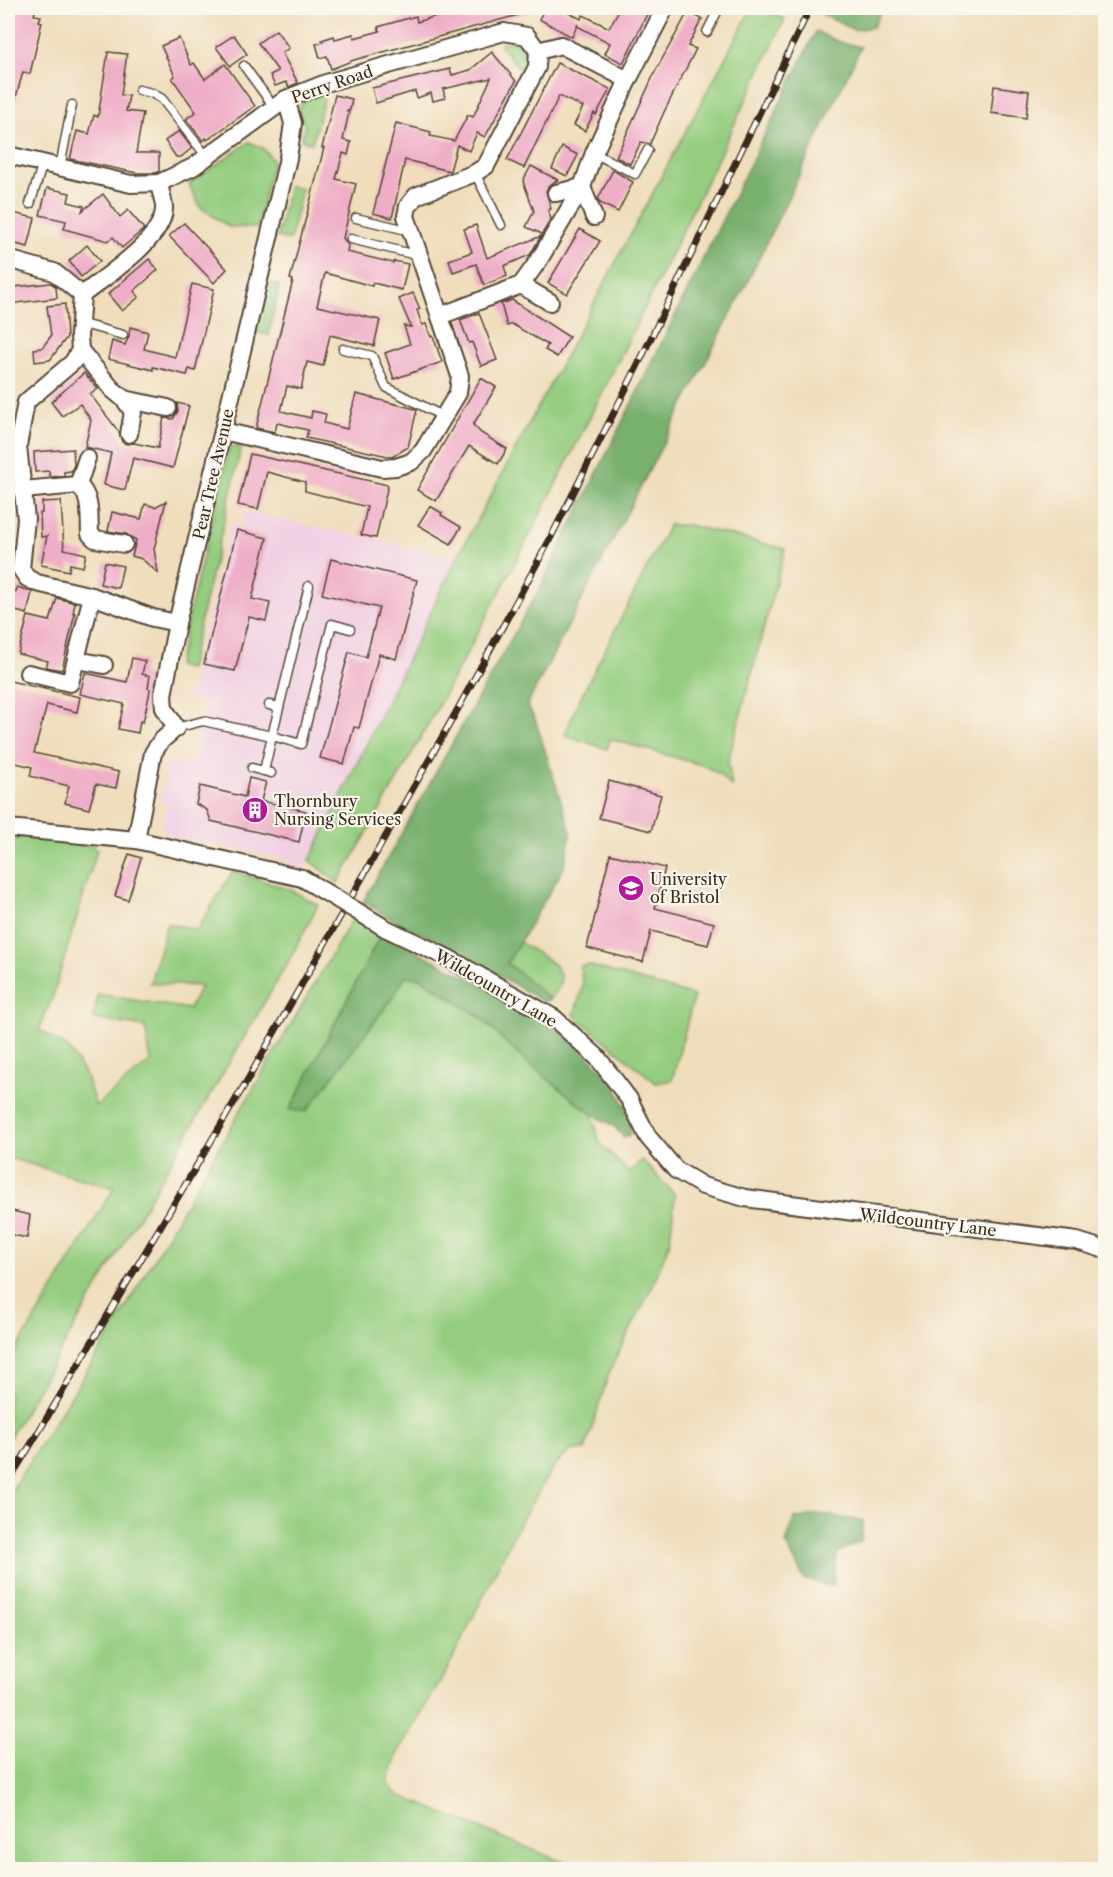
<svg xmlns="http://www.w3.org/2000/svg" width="1113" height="1877" viewBox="0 0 1113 1877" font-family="'Libre Caslon Text',serif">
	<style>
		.built { fill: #f1d0e3 }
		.green { fill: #95cd80; stroke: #687c4f; stroke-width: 1.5 }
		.forest { fill: #78b06e; stroke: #5a6d46; stroke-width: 1.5 }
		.building { fill: #efaec7 }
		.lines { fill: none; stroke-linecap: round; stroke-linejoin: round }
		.lane-casing { stroke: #564536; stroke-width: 11 }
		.street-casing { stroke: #564536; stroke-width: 20 }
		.lane { stroke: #fff; stroke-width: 8 }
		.street { stroke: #fff; stroke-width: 16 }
		.rail-casing { stroke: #3b2a1e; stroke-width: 7 }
		.rail { stroke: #fbf7ec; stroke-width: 4.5; stroke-dasharray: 14; stroke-linecap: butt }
		.street-bridge-casing { stroke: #564536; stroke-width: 20; stroke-linecap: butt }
		.street-bridge { stroke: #fff; stroke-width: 16 }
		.labels { text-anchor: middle; stroke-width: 4.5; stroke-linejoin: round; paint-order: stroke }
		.street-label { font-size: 16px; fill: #3b2a1e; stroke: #fbf7ec }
		.poi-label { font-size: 16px; fill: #3b2a1e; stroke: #fbf7ec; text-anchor: start }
	</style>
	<rect width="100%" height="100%" fill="#fbf7ec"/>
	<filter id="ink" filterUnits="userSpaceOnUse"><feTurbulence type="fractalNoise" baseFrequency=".0167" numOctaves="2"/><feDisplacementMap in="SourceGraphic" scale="12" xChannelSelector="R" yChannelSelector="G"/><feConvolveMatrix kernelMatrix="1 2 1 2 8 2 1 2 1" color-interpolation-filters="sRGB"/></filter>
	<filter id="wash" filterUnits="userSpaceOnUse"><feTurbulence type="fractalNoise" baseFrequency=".008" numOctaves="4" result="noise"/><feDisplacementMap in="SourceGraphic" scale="24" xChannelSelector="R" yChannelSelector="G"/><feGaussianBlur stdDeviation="1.35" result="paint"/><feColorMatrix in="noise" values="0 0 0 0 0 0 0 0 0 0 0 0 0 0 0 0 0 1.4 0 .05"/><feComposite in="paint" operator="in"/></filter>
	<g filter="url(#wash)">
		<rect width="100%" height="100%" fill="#efddbc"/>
		<path class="built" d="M245,511L457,558L305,870L282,858L170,836L163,831L162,827L167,804L160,802L166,760L193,764L208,703L188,698L231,524L242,528Z"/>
		<g class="green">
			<path d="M752,8H764L785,19C645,311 502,603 338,883L310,860L457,558Z"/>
			<path d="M510,41C529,47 532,56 527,74L522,72L500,45L503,42Z"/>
			<path d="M322,94L324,99L312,143L301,140L305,126L299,112V107L307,99Z"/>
			<path d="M249,142L263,148L273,160L257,228L229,227L200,207L189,184Z"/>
			<path d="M289,186L302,189L290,240L277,237Z"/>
			<path d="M265,282L279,285L269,335L255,332Z"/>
			<path d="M242,445L189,669L177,666L227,454L230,448Z"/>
			<path d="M669,525H689L785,549L728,761L732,787L719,774L705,766L610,739L607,749L565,735L578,702Z"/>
			<path d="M20,836L91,845L97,850L53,996L39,1029L69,1049L86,1077L96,1106L151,1061L145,1027L93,1019L98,994L189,1009L201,986L150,983L167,923L197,930L233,871L291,890L318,905L290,959L8,1440V1364L114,1188L8,1158V846Z"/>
			<path d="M353,918L381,934L290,1110L306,1111L391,1000L405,976L421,978L480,1017L524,1060L592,1114L600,1143L629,1173L642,1160L675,1195L670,1241L654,1283L610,1370L585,1450H572L554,1466L520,1522L448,1668L397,1754L388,1782L396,1794L580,1869H8V1496L109,1336Z"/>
			<path d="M520,942C540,957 580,969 550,999L507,963Z"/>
			<path d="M588,965L694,996L672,1080L656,1083L574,1015L583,986L580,966Z"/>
		</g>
		<g class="forest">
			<path d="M827,8H882L873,27L854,30L823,15Z"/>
			<path d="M816,31L839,42L861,47L749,279L527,705L535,719L571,832L564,868L507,963L550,999L544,1002L464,955L393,920L363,902L543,582Z"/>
			<path d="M381,934C423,954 463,974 503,997C519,1005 537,1013 551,1024C581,1045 636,1096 630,1135L623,1137L614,1126L592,1114L524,1060L480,1017L421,978L405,976L391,1000L306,1112L290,1110Z"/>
			<path d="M819,1514L863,1521L861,1541L837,1553L833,1586L804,1579L786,1544L794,1519Z"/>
		</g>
		<g id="blocks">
			<g class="building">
				<path d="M15,8H36L34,15L41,16L39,21L42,22L30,74L23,72L11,115L8,114V38Z"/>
				<path d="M448,8H529V12L354,60L331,69L327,56L320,58L316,44L323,42L322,40L334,36L335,39L353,34L354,38L380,31L378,27L402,20L416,16L417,22L443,14L441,9Z"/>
				<path d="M545,8H560L581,19L583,15L609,28L620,8H650L623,63L605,54L610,43L577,26L578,24L572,37L539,19Z"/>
				<path d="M688,12L702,19L688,46L696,49L664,112L650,144L641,142L630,164L616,157L655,72Z"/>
				<path d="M276,30L289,48L282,53L298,83L289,87L286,82L275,86L270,75L278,71L258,43Z"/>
				<path d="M234,35L247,54L230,66L216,47Z"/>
				<path d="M179,38L191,65L194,63L205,79L225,64L255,106L207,140L206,138L203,141L186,119L196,112L172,78L175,76L161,46Z"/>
				<path d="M108,52L127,54L121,95L129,96L126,111L143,113L136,153H159V171L156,173H137L70,159L77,131L89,134L94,115L98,117Z"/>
				<path d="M492,52L516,81L485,137L477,133L469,151L457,145L450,171L405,160L392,218L373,213L396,123L431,132L430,136L454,141L468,115L473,117L491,78L443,89L445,98L433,101L431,93L417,98L415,91L376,103L372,88L450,69L452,75L470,70Z"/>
				<path d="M557,63L610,89L596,115L594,113L585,131L574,125L583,107L559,96L524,168L507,160Z"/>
				<path d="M994,86L1029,91L1026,118L991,113Z"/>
				<path d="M335,95L352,99L350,110L347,111L349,112L343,140L351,142L348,155L343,153L336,179L356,184L343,238L348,245L347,252L393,263L394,261L408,264L402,290L373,283L372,286L325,273L317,306L380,320L374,346L330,335L323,366L307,362L301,389L287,386L281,411L311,418L312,411L326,414L324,423L347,429L356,394L415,409L417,410L408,447L392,457L306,438L308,430L277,423L275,432L256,428L293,280L290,279L324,148H322Z"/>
				<path d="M179,131L192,148L181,157H176L165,141Z"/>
				<path d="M562,147L578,155L567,176L552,169Z"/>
				<path d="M531,166L558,180L549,185L546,191L551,209L548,210L551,219L542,234L526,227L534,211L523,181Z"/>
				<path d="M613,170L633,182L618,212L600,203L598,199Z"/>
				<path d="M47,188L70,193L68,202L84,206L82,211L103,194L120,217L128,210L144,229L122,248L113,237L108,241L64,229L66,221L40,215Z"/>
				<path d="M8,212L35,218L28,247L8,242Z"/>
				<path d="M184,223L227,269L214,283L169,236Z"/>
				<path d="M476,225L487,258L541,236L530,255L504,266L507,276L484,285L476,264L453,272L449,260L472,252L464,229Z"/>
				<path d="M580,229L600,241L567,294L548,283Z"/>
				<path d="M87,245L100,261L81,277L69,261Z"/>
				<path d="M149,259L158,270L134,291L139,297L122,311L108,294Z"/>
				<path d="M51,283L56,287L57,298L8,304V297L14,287Z"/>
				<path d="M192,284L214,289L195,371L189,369L187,375L153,367V370L108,359L112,341L125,345L129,336L130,327L148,332L144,349L175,357Z"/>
				<path d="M413,293L420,309L417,310L422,325L426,324L431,337L433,336L442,362L394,379L385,353L410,344L404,326L411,327L399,299Z"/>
				<path d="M512,300L569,337L557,357L545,350L548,345L512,324L507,326L501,304Z"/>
				<path d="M65,304L67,337L50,360L35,362L34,349L42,348L51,336L47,306Z"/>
				<path d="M479,313L497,360L481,366L472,342L469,343L460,320Z"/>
				<path d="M84,373L98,389L90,394L119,432L122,442L127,444L134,443L158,448L164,418L173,419L178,411L177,403L189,406L173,468L133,458L125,490L104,485L111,453L85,447L91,420L80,404L62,416L51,402Z"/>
				<path d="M481,378L496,387L473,425L481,433L507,449L498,464L469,446L436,501L417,490Z"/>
				<path d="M73,449L74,465L71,471L64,472V476L50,477L49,471L35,472L34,452Z"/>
				<path d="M250,454L388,485L376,538L361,535L367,507L305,491V482L267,472L258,509L238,505Z"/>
				<path d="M61,501L64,549L86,554L83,567L70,564L69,571L41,565L47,536L41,537L40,513H42V502Z"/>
				<path d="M166,501L154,549L158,573L142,559L132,556L136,540L126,534L108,531L112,512L141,519L145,504L155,507Z"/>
				<path d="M430,506L442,513L441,515L461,527L451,544L418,525Z"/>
				<path d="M237,530L267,538L252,599L270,603L266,621L249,617L235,671L204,664Z"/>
				<path d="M331,559L417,580L396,659L379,654L359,728L354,727L344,764L320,758L349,652L366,657L379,608L322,594Z"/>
				<path d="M105,562L123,566L118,588L100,584Z"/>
				<path d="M17,587L32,592L27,614L12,610L13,605L8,603V590L16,592Z"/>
				<path d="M57,598L75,603L73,613H75L62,670L46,667L48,661L18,654L28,616L50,621Z"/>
				<path d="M132,658L145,661L142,674L150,676L148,688L150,689L149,696L143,722L140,721L138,733L118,729L124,704L80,694L85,673L127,682Z"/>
				<path d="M10,681L80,697L77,712L47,705L34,753L119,772L116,788L96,784L89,809L65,803L69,786L30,776L32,767L8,761V692Z"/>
				<path d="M249,778L266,782L261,801L306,811L299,842L211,821L207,810L196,804L200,786L245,797Z"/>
				<path d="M609,781L661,795L651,831L599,818Z"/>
				<path d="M129,854L141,858L128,900L115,896Z"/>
				<path d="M610,854L665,868L655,908L714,923L708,945L651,931L643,962L587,948Z"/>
				<path d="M8,1210L30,1215L27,1238L8,1234Z"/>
			</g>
		</g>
	</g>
	<g filter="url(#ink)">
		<use href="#blocks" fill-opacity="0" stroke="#564536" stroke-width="1.5"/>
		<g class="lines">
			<defs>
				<g id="lane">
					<path d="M707,32L718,10L712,8"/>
					<path d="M244,66L274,107"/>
					<path d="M139,90L152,93L162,99L207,157"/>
					<path d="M594,153L635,174L648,150"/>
					<path d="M60,167L72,105"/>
					<path d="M475,173L501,225"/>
					<path d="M30,204L43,163"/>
					<path d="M356,218L411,231"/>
					<path d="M351,239L420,256"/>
					<path d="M79,323L123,335"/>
					<path d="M343,349L372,356L386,387L444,417"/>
					<path d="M309,586L272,736L301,744L332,624L350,629"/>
					<path d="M269,705L279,707"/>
					<path d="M176,728L203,721L272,736L264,771"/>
					<path d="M252,768L271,773"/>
				</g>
				<g id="street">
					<path d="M538,51L561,45L628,80"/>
					<path d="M8,155L131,184L159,183L193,167L286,99L326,83L504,32L527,36L538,51"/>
					<path d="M159,183C160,192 165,202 164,210C161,241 106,276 82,295L79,336L80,350L73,362L26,402L18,446L26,519L21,569L27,578L37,583L92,596L153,618L177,623"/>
					<path d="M556,193L582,187L594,217"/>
					<path d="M8,259L54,272L82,295"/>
					<path d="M521,285L550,302"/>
					<path d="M440,316L521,285L539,260L582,187L594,153L628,80L665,8"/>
					<path d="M80,350L112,389L124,399L168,408"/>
					<path d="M124,399L133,412L129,434"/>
					<path d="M223,431L382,468L396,467L411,462L423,451L458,393L460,376L406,216L408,206L416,196L475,173L486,166L537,67L538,51"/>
					<path d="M78,485L87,458"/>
					<path d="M23,490L78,485C92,496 89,518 90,534L95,539L124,544"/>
					<path d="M77,660L104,665"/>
					<path d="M28,673L70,683L92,596"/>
					<path d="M8,828L136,840L302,878"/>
					<path d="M136,840L153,753L161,741L176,728L164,708L163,695L177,623L288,158L293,123L286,99"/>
					<path d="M385,928L448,958L554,1018L597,1057L629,1099L648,1137L676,1170L703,1186L745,1198L1077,1241L1106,1250"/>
				</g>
			</defs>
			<use href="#lane" class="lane-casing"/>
			<use href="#street" class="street-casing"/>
			<use href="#lane" class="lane"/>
			<use href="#street" class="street"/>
			<defs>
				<path id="rail" d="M8,1482L39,1431L248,1079L454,716L548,543L638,365L810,8"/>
			</defs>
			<use href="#rail" class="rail-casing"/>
			<use href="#rail" class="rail"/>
			<defs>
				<path id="street-bridge" d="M302,878L385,928"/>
			</defs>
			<use href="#street-bridge" class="street-bridge-casing"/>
			<use href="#street-bridge" class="street-bridge"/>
		</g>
	</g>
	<defs>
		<symbol id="building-disc" viewBox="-11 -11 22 22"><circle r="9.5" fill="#b5179e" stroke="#fbf7ec"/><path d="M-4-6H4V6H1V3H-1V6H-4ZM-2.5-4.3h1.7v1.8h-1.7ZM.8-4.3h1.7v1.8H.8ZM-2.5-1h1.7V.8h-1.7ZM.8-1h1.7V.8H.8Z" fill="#fff"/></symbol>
		<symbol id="university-disc" viewBox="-11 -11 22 22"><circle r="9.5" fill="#b5179e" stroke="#fbf7ec"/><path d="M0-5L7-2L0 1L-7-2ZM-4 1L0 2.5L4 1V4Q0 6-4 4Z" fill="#fff"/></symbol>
	</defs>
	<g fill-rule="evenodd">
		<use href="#building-disc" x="240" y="795" width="30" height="30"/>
		<use href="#university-disc" x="616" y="873" width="30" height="30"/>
	</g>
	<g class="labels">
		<g class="street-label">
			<text transform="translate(332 84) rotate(-19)" y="6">Perry Road</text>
			<text transform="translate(213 474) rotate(-77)" y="6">Pear Tree Avenue</text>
			<text transform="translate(496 988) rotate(30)" y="6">Wildcountry Lane</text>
			<text transform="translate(928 1222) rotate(7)" y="6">Wildcountry Lane</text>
		</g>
		<g class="poi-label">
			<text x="274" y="807">Thornbury<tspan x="274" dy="18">Nursing Services</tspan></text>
			<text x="650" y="885">University<tspan x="650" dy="18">of Bristol</tspan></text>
		</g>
	</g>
	<rect width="1113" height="1877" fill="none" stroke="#fbf7ec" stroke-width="30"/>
</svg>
